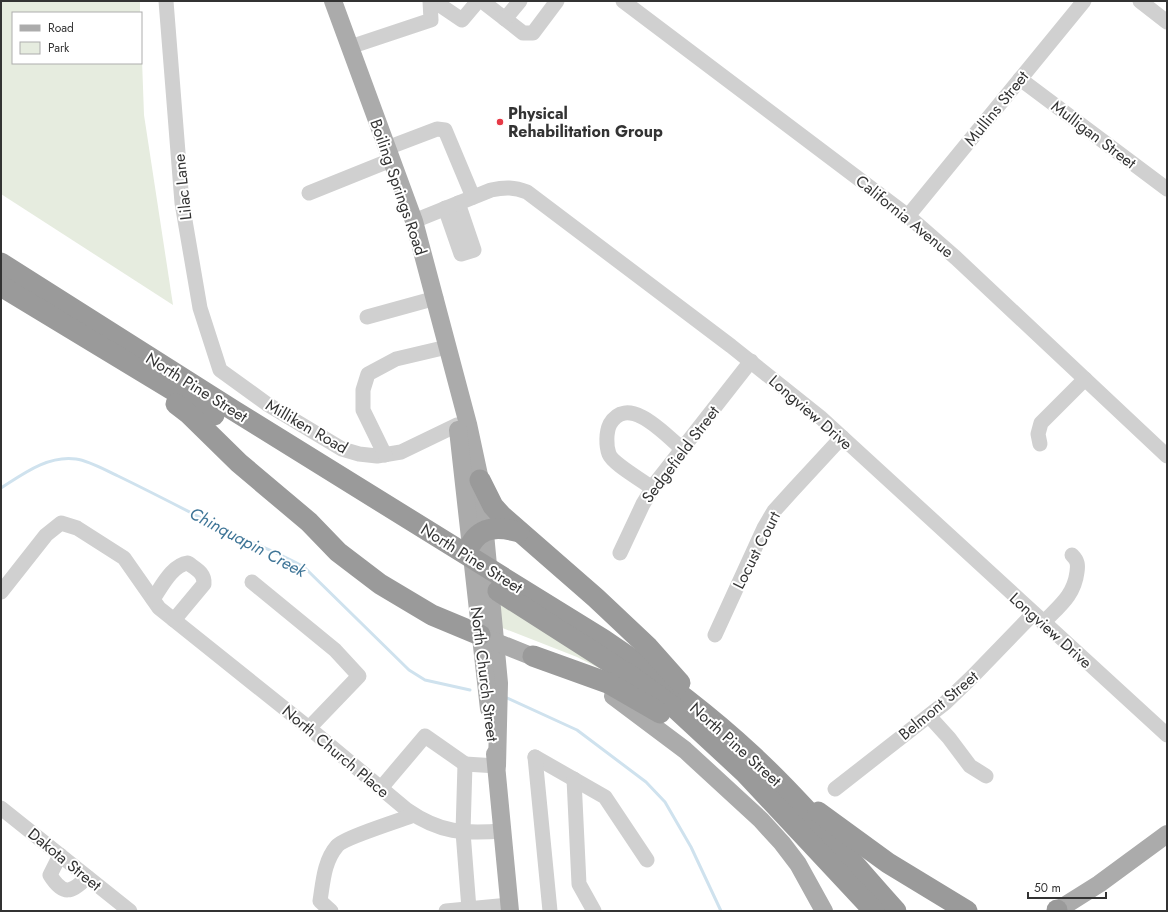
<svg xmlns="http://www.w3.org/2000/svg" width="1168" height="912" viewBox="0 0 1168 912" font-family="Jost,sans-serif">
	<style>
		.green { fill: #e6ecdf }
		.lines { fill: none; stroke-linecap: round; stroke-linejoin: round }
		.stream { stroke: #cfe2ee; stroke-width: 3 }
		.minor { stroke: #d0d0d0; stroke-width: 15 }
		.major { stroke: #ababab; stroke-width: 18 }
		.highway { stroke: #9a9a9a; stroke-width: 21 }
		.poi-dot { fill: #e63946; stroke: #fff; stroke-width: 1.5 }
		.labels { text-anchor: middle; stroke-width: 4; stroke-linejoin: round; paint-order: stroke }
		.street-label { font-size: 16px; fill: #333; stroke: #fff }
		.poi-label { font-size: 16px; font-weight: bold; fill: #333; stroke: #fff; text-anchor: start }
		.water-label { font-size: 17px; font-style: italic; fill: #3f7597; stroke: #fff }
	</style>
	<rect width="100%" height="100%" fill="#fff"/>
	<g class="green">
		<path d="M1,1H140V13H13V63H141V32L144,115L173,305L1,194Z"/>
		<path d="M496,592L650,694L577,657L500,627Z"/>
	</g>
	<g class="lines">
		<g class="stream">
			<path d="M1,488C23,474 48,455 76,459C90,461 105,470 118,476C149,491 180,507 211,523C241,539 274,550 304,567L409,670L425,680L470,690"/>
			<path d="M505,697L577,730L646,782L665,802L691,847L721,911"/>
		</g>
		<g class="minor">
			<path d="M166,1L182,203L200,308L220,370L267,404L342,449L359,454L377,456L401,452L457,425L468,424"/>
			<path d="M434,1L462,20L478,1"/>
			<path d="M482,1L523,33H533L557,1"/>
			<path d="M623,1L908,216L956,258L1167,456"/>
			<path d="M1140,1L1167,22"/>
			<path d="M505,19L520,1"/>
			<path d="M350,47L431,20L430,1"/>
			<path d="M1020,79L1167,189"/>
			<path d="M387,148L437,129L445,130L473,197"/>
			<path d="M309,193L391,160"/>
			<path d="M445,208L461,254L474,250L458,203"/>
			<path d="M908,216L1084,1"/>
			<path d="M414,221L491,190C505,187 514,187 527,192L731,346L820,417L1167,735"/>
			<path d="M367,317L436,298"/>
			<path d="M1040,444L1038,434L1041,423L1085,379"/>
			<path d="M385,455L363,410V390L368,374L396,359L447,347"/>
			<path d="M652,488C642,480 613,464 609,454C606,446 606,432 610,424C628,393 666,435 682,449"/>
			<path d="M620,553L643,504L657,481L751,361"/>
			<path d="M252,582L335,650L359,676L309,728"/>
			<path d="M1,592L46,535L61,523L77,528L124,558L159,608L309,728L407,810C440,833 464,834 503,831"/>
			<path d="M153,599C162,586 172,565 188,563C196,569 205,573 204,584L174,620"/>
			<path d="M1043,623C1059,606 1074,596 1077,572C1078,565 1078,561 1072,555"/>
			<path d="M715,635L764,528L774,511L793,490L842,437"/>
			<path d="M929,716L949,738L970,766L986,776"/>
			<path d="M535,757L605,797L647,860"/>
			<path d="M535,757L550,911"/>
			<path d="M574,779L579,884L594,911"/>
			<path d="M381,788L425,736L465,764"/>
			<path d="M835,789L945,703L973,676L1033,614"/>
			<path d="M1,808L130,911"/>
			<path d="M60,855L50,875C63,896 72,893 87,877"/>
			<path d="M469,909L463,832L465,764L497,766"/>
			<path d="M331,911L320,901C323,882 324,861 337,846C343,838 401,820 414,815"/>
			<path d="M446,911L509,905"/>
		</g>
		<g class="major">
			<path d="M333,1L414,221L468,424L480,480L499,683L497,766"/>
			<path d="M458,430L489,709"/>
			<path d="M486,638L546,662"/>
			<path d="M613,696L685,750L761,820L782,843L798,864L824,911"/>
			<path d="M495,754L510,911"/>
			<path d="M1056,911L1099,884L1167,834"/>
		</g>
		<g class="highway">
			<path d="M1,263L233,410L604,640C656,675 706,712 752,755C804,803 849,859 896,911"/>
			<path d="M1,286L214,415"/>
			<path d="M176,404L189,414L239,463L309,522L338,552L380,584L432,615L480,635"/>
			<path d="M480,480L493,506L502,516L596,598L648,647L680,683"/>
			<path d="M471,544C482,525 501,527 519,532"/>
			<path d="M498,591L631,676L676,709L745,773L874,911"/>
			<path d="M533,656L608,683L660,713"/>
			<path d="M818,812L888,863L967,911"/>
			<path d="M1057,911V910"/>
		</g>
	</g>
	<circle class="poi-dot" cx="500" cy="122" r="4"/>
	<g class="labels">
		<g class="street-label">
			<text transform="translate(996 108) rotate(-51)" y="6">Mullins Street</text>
			<text transform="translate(1094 134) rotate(37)" y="6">Mulligan Street</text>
			<text transform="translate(182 187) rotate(-96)" y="6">Lilac Lane</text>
			<text transform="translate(399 187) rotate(71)" y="6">Boiling Springs Road</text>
			<text transform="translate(905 216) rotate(39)" y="6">California Avenue</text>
			<text transform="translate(197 387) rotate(32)" y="6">North Pine Street</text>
			<text transform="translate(811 412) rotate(41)" y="6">Longview Drive</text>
			<text transform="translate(307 426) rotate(30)" y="6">Milliken Road</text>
			<text transform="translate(680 454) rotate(-53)" y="6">Sedgefield Street</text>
			<text transform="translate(756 550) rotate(-63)" y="6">Locust Court</text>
			<text transform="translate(472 558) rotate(32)" y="6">North Pine Street</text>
			<text transform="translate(1051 630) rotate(42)" y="6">Longview Drive</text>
			<text transform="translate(485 674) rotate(83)" y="6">North Church Street</text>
			<text transform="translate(938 705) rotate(-40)" y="6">Belmont Street</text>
			<text transform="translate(736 744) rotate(42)" y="6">North Pine Street</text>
			<text transform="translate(336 751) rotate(40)" y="6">North Church Place</text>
			<text transform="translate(65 859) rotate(39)" y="6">Dakota Street</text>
		</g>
		<g class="poi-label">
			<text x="508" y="119">Physical<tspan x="508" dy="18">Rehabilitation Group</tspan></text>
		</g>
		<g class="water-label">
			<text transform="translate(248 542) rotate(28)" y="6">Chinquapin Creek</text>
		</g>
	</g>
	<rect width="1168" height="912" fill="none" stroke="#333333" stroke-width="4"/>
	<rect x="12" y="12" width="130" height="52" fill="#ffffff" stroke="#adadad"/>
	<rect x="20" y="25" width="20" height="6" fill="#ababab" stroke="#adadad"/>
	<text x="48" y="32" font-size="12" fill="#333333">Road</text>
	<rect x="20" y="42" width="20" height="12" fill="#e6ecdf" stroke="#adadad"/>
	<text x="48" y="52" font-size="12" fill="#333333">Park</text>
	<path d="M1028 892v6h78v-6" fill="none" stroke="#333333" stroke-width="2"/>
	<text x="1034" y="892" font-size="12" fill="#333333" stroke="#ffffff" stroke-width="3" paint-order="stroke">50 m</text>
</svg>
